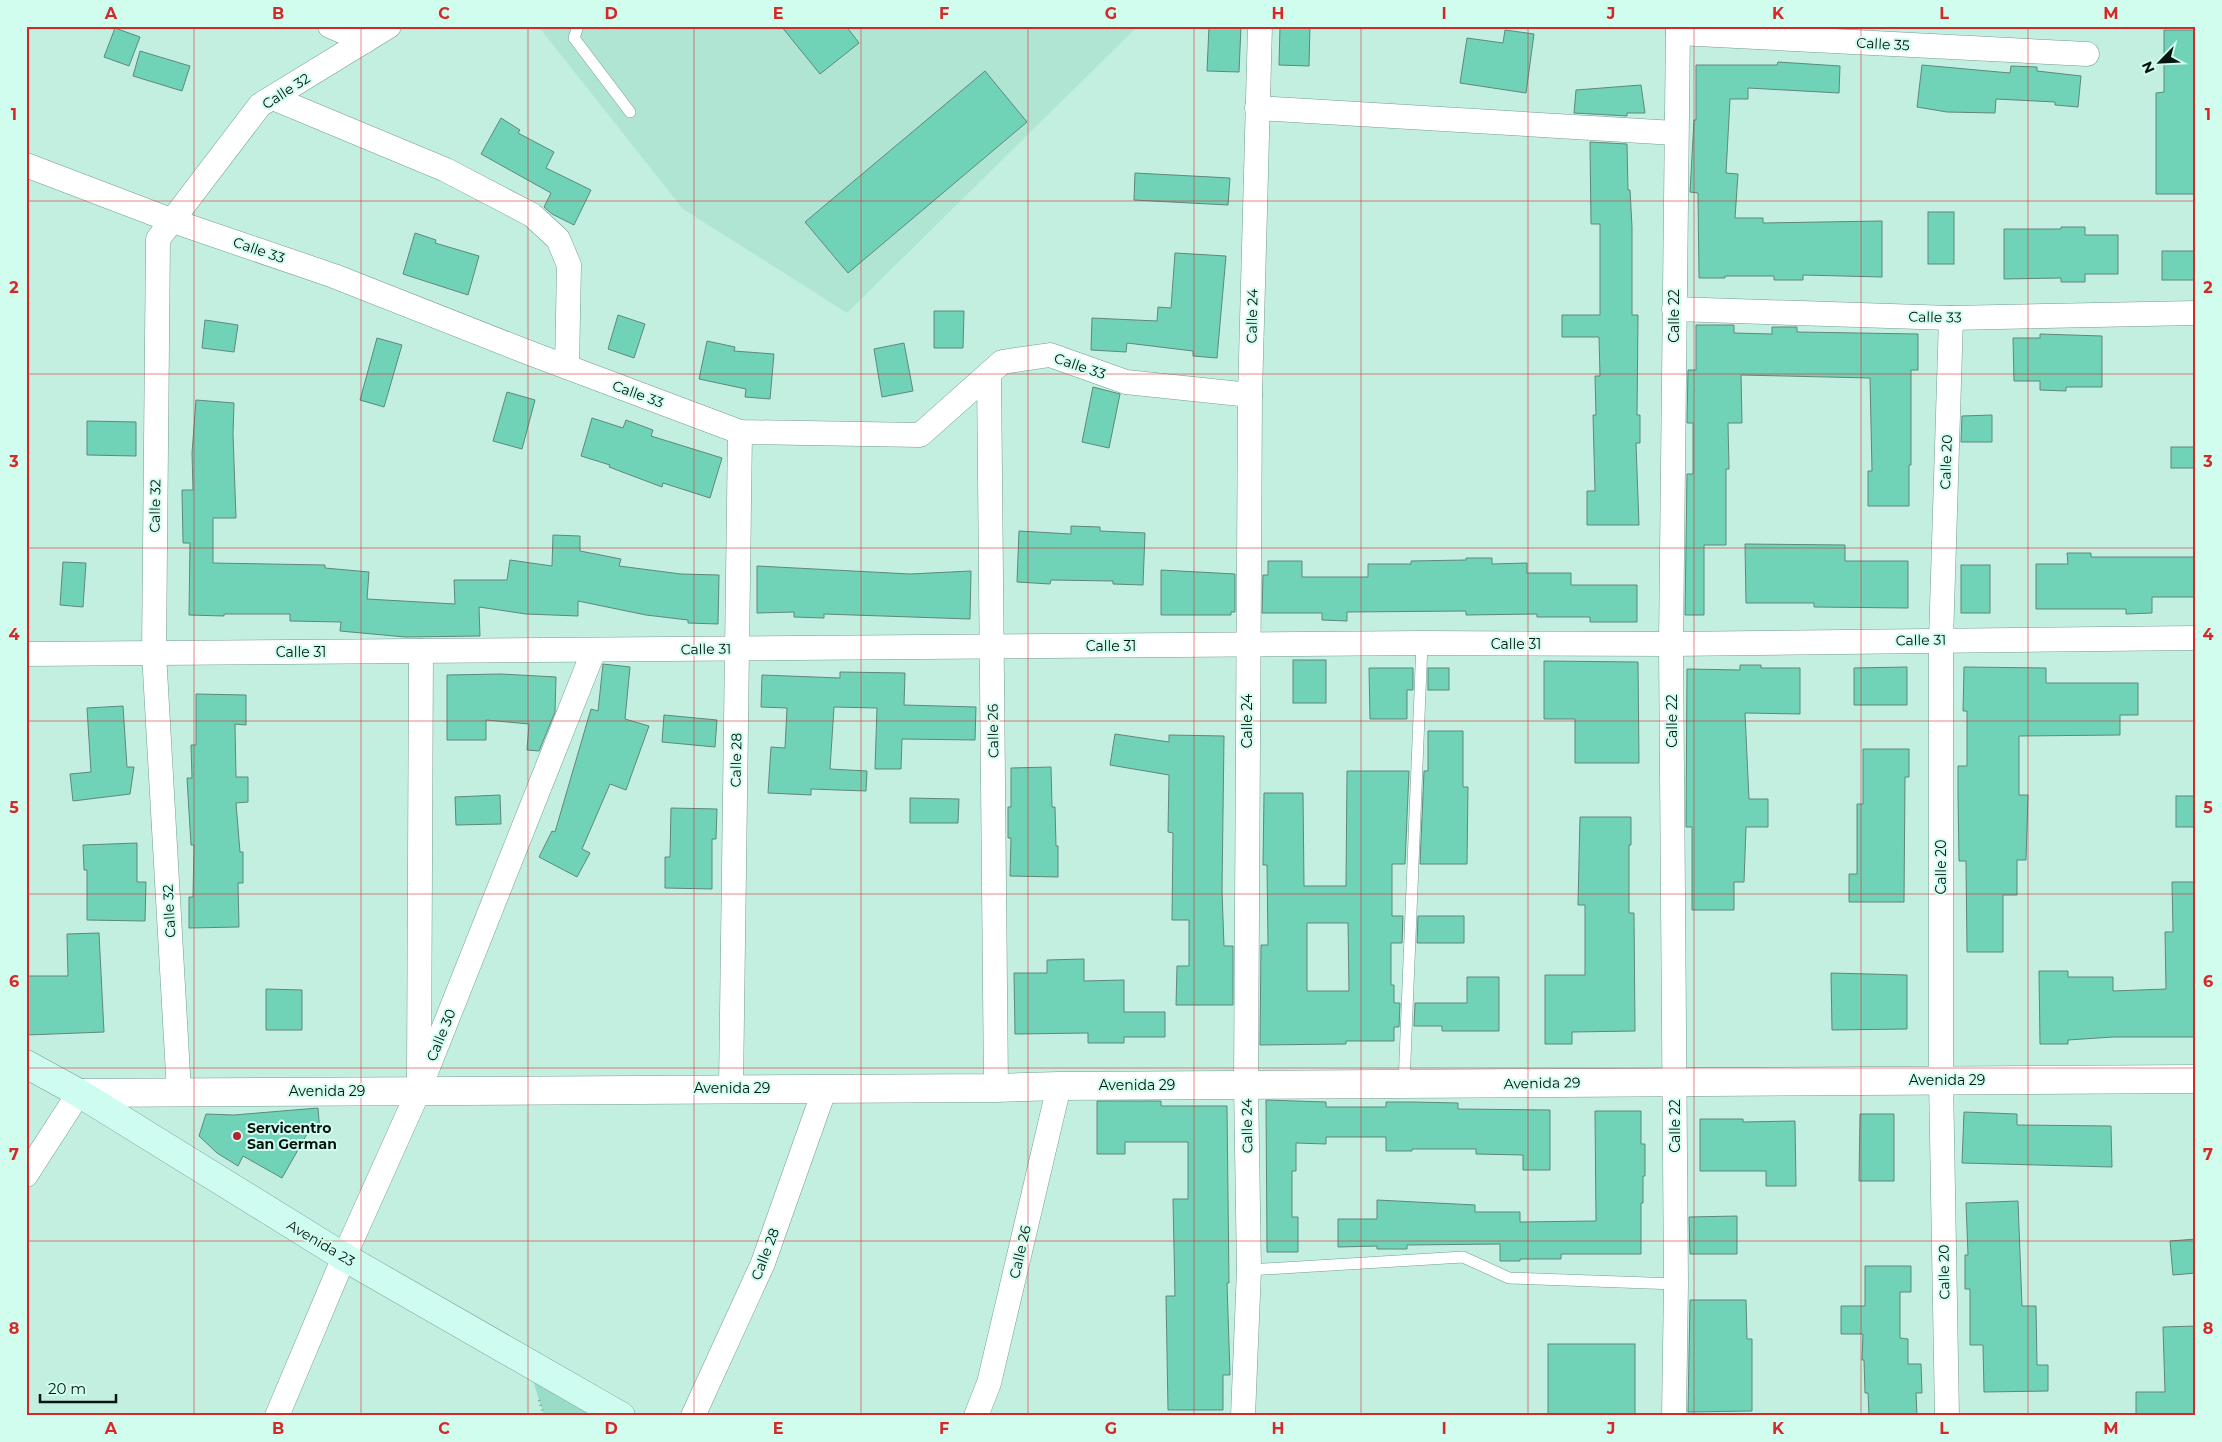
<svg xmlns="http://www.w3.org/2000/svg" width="2222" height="1442" viewBox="0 0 2222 1442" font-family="Montserrat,sans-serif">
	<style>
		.built { fill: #b0e5d4 }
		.green { fill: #99dcc8 }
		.building { fill: #70d2b6; stroke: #5f887c; fill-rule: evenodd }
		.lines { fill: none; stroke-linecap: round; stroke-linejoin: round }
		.service-casing { stroke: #749d90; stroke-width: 12 }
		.minor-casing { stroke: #749d90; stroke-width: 25 }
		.tertiary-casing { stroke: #749d90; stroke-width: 29 }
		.secondary-casing { stroke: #749d90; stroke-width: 29 }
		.path { stroke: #84a79c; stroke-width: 3; stroke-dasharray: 1 4; stroke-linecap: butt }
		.service { stroke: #fff; stroke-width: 11 }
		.minor { stroke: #fff; stroke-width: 24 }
		.tertiary { stroke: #fff; stroke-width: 28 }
		.secondary { stroke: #cefcf0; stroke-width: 28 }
		.grid { fill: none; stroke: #d62828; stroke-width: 1; stroke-opacity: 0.55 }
		.poi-dot { fill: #b5232e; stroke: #d0fdee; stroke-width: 2 }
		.labels { text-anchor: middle; stroke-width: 4; stroke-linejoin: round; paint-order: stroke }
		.street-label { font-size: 14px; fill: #051510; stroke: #d0fdee }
		.poi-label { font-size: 14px; font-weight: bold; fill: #051510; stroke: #d0fdee; text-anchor: start }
		.neatline { fill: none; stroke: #d62828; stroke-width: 2 }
		.grid-label { font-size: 16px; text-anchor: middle; font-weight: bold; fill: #d62828 }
	</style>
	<rect width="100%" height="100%" fill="#c3efe1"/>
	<path class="built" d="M538,26H1138L847,313L683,209Z"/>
	<path class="green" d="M533,1380L601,1416H544Z"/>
	<g class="building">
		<path d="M781,26H846L859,43L820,74Z"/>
		<path d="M1209,26H1241L1239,72L1207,71Z"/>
		<path d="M1280,26H1310L1309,66L1279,65Z"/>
		<path d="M115,28L140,37L129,66L104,57Z"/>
		<path d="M1505,30L1534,34L1526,93L1460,83L1467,38L1503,43Z"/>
		<path d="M2164,30H2196V194H2156V93L2164,92Z"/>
		<path d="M140,51L190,66L182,91L133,76Z"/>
		<path d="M1778,62L1840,66L1839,93L1748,88V99H1730L1726,173L1738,174L1735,218H1763V223L1882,221V277L1803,275V280H1774V276H1725V278H1699L1698,193L1690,192L1694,120H1696V65H1777Z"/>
		<path d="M1922,65L2010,73L2011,66L2037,67V71L2081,76L2078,107L2055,105V102L1996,99L1995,113L1947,112L1917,107Z"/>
		<path d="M985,71L1027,122L848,273L805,222Z"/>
		<path d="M1641,85L1645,113H1627V116L1574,113L1576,90Z"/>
		<path d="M501,118L520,130L518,133L554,152L546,168L591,190L574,225L552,214L544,207L551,193L481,154Z"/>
		<path d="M1590,142L1627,144L1628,190H1630L1632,227V315H1638L1637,415H1640V443H1636L1639,525H1587V491H1595L1593,415H1596L1595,376H1600L1599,337H1562V315H1600V224H1591Z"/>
		<path d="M1135,173L1230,178L1228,205L1134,200Z"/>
		<rect x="1928" y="212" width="26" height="52"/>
		<path d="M2061,227H2085V235H2118V274H2085V282H2061V278L2004,279V229H2061Z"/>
		<path d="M415,233L436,240L435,243L479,256L468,295L403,274Z"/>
		<rect x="2162" y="251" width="34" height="29"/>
		<path d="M1175,253L1226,256L1217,358L1193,356V351L1127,343L1126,352L1091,350L1092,318L1157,321L1158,307L1171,308Z"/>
		<path d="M934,311H964L963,348H934Z"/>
		<path d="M618,315L645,324L634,358L608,349Z"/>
		<path d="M205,320L238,325L234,352L202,348Z"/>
		<path d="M1696,325H1734V333L1772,334V327H1797V332L1918,334V370H1911V465H1909V506H1868V471H1872L1870,378L1741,375L1742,423H1728L1729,469H1726V545H1704V615H1685L1687,474H1693V423H1687L1688,370H1696Z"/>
		<path d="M2040,334L2102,336V387H2066V391L2040,390V381H2014L2013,338H2040Z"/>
		<path d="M377,338L402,345L384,407L360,400Z"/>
		<path d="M707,341L735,347L734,351L774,354L770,399L745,397L746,389L699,379Z"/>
		<path d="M904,343L913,391L882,397L874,349Z"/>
		<path d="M1093,387L1120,394L1109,448L1082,442Z"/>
		<path d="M507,392L535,400L522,449L493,441Z"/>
		<path d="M196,400L234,403L233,434L236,518H213V563L325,565V568L369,572L367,599L455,604L454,580H507L510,560L552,566L553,535L580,536V551L621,559L619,566L681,574L719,575L718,624L688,623V620L646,615L578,601V616L526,614L479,607L480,636L405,637L340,631L341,622L290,621V614H224V616L189,615L190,543H183L182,490H193L192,453Z"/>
		<path d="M1992,415V442H1961L1962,416Z"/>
		<path d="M592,418L623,428L626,420L653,430L651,436L722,458L710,498L663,483L662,487L609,467L610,465L581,456Z"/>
		<path d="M87,421L136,422V456L87,455Z"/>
		<rect x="2171" y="447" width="25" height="21"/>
		<path d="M1071,526L1100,527V531L1145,533L1143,585L1113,584V581L1051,580L1050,584L1017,582L1019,531L1071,534Z"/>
		<path d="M1745,544L1845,545V561H1908V608L1814,607V603H1746Z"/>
		<path d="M2067,553H2091V557H2196V597H2152V613L2126,614V609H2036V564H2068Z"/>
		<path d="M1466,558H1492V564L1527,563V573H1571V585H1637V622H1590V617H1537V614L1466,615V611L1347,612V621L1322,620V613H1262L1263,575H1268V561H1302V577H1368V564H1411V561L1466,560Z"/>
		<path d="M63,562L86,563L83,607L60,605Z"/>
		<rect x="1961" y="565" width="29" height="48"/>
		<path d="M757,566L910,574L971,571L970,619L824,614V618L794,617V612L757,613Z"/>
		<path d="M1161,570L1235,574V612H1231V615H1161Z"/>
		<rect x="1293" y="660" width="33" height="43"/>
		<path d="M1544,661L1638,662L1639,763H1575V719H1544Z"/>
		<path d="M603,664L630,667L625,719L649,726L626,790L610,784L582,849L590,853L577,877L539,857L552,831L555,832L591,709L598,711Z"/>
		<path d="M1740,665H1761V668H1800V714L1745,713L1749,799H1768V827H1746L1744,882H1734V910H1692V827H1686L1687,669L1740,670Z"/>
		<path d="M1907,667V705H1854V668Z"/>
		<path d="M1964,667L2046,668V683H2138V715H2120V735L2019,736V795H2028L2026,860H2017V895H2003V952H1967L1966,861H1959L1958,795V766H1967V711H1963Z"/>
		<path d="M1369,668H1413V690H1407V719H1370Z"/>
		<rect x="1428" y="668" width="21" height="22"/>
		<path d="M840,672L905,673L904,705L976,707L975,740L902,739L901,769H875L877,708L834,707L830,769L867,771L866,791L811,789V795L768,793L771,747L785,748L787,708L761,707L762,675L840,678Z"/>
		<path d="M501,674L556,677L555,712L539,751L527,750L529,724L486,720V740H447V675Z"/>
		<path d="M196,694L246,695V725L235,724L236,777H248V802L236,803L240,852H243V883H238L239,927L189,928V897H193L194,845H191L187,778H192L191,745H196Z"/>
		<path d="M123,706L127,767H134L130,794L73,801L70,774L91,772L87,708Z"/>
		<path d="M664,715L717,720L715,747L662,742Z"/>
		<path d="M1428,731H1463V787H1468L1467,864H1420L1424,771H1428Z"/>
		<path d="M1115,734L1169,742V735L1224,736L1222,891L1224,946H1233V1005H1176L1177,966H1189V920H1172L1173,833L1168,832L1169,775L1110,765Z"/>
		<path d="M1863,749H1909V777H1905L1904,902H1849V874H1857V804H1863Z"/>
		<path d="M1051,767L1052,807H1055L1056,846H1058V877L1010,876L1011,838H1008V807H1011V768Z"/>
		<path d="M1347,771H1409L1405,864H1392V916H1403L1402,943H1391V985H1394V1003H1400L1399,1027H1394V1041H1346V1044L1260,1045L1261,945H1268L1267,865H1263L1264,793H1303L1304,886H1346ZM1307,923H1348L1349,991H1307Z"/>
		<path d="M500,795L501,824L456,825L455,797Z"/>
		<rect x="2176" y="796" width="20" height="31"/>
		<path d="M910,798L959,799L958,823H910Z"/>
		<path d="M671,808L717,809L716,839H712V889L665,888V857H670Z"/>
		<path d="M1580,817H1631V845H1629V913H1634L1635,1031L1572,1032V1044H1545V975H1585V905H1578Z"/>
		<path d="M137,843V882H146L145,921L87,920V870H84L83,845Z"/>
		<path d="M2172,882H2196V1037H2113L2068,1040V1044H2040L2039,971H2068V977H2113V991L2166,989L2165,932H2173Z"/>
		<path d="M1418,916H1464V943H1417Z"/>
		<path d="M99,933L104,1032L27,1035V976H68L67,934Z"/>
		<path d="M1084,959V981L1124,980V1012H1165V1037H1124V1043H1088V1033L1015,1034L1014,973H1047V960Z"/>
		<path d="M1831,973L1907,975V1029L1832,1030Z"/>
		<path d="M1467,977H1499V1031H1442V1026H1414L1415,1003H1467Z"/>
		<path d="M266,989L302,990V1030H266Z"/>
		<path d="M1266,1100L1326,1102V1107H1386V1102H1412L1458,1103V1109L1550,1110V1170H1523V1155L1476,1154V1149H1412V1151H1386V1137H1326V1144L1296,1143V1171H1292V1217H1298V1252H1267Z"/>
		<path d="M1097,1101H1161V1106H1227L1229,1283H1227L1230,1375H1223V1410H1168L1166,1296H1175L1173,1199H1188V1142H1125V1154H1097Z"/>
		<path d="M318,1108L320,1133L307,1134L282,1178L243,1156L238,1166L217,1153L199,1136L206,1114L234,1115Z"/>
		<path d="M1595,1111H1641V1144H1645V1176H1643V1203H1641V1254H1561V1259H1520V1261H1500V1244L1407,1245V1249H1377V1246L1338,1247V1219H1377V1200L1475,1205V1212H1520V1222L1596,1221Z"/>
		<path d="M1964,1112L2017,1114V1125L2111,1126L2112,1167L1962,1163Z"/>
		<path d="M1860,1114H1894V1181H1859Z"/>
		<path d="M1700,1119H1743V1122L1795,1121L1796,1186H1766V1171H1700Z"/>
		<path d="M2018,1201L2022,1306H2036L2037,1365H2048V1391L1984,1392L1983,1345H1970V1289H1965V1255H1968L1966,1203Z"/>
		<path d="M1737,1216V1254H1690L1689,1217Z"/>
		<path d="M2196,1239V1273L2173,1275L2170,1241Z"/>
		<path d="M1865,1266H1911V1292H1900V1338L1908,1339V1364H1921L1922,1393H1916L1917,1416H1869L1868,1393H1865L1864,1360H1862L1863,1334H1841V1306H1865Z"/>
		<path d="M1690,1300H1746L1747,1339H1752V1411L1688,1412Z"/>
		<path d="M2196,1326V1416H2136V1392H2165L2163,1327Z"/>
		<rect x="1548" y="1344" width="87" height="72"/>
	</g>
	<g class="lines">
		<defs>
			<g id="service">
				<path d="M578,26L574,38L630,112"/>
				<path d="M1404,1084L1422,643"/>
				<path d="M1249,1270L1463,1257L1509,1278L1676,1284"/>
			</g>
			<g id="minor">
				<path d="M330,26L365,41"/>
				<path d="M1678,33L2087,54"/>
				<path d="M273,98L446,170L532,215L558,239L569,265L567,367"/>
				<path d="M1257,108L1675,133"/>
				<path d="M26,165L173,221L334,276L527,352L740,432L920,435L1002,362L1050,355L1126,382L1250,395"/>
				<path d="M1674,309L1951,318L2196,313"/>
				<path d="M989,374L996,1088"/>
				<path d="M26,654L1422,643L1671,644L2196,638"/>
				<path d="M419,1077L421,651"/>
				<path d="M731,1088L740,432"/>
				<path d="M179,1092L154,653L158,239L260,105L389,26"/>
				<path d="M26,1175L79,1093"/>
				<path d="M277,1416L344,1257L419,1090L594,650"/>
				<path d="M693,1416L763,1263L825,1088"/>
				<path d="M976,1416L989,1383L1059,1086"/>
				<path d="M1243,1416L1249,1270L1246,1085L1250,395L1260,26"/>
				<path d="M1674,1416L1676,1284L1671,644L1678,26"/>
				<path d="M1947,1416L1941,1080V640L1951,318"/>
			</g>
			<path id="tertiary" d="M79,1093L996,1088L1059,1086L2196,1079"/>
			<path id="secondary" d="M26,1064L79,1093L344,1257L621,1416"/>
		</defs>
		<use href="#service" class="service-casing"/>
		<use href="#minor" class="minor-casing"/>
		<use href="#tertiary" class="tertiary-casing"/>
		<use href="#secondary" class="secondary-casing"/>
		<path class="path" d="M539,1400L544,1416"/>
		<use href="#service" class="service"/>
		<use href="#minor" class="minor"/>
		<use href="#tertiary" class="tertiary"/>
		<use href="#secondary" class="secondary"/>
	</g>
	<path class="grid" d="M194,26V1416M361,26V1416M528,26V1416M694,26V1416M861,26V1416M1028,26V1416M1194,26V1416M1361,26V1416M1528,26V1416M1694,26V1416M1861,26V1416M2028,26V1416M26,201H2196M26,374H2196M26,548H2196M26,721H2196M26,894H2196M26,1068H2196M26,1241H2196"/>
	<circle class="poi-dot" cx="237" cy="1136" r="5"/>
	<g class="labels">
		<g class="street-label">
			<text transform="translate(1883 44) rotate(3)" y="5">Calle 35</text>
			<text transform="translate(286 91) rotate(-33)" y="5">Calle 32</text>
			<text transform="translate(259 250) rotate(19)" y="5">Calle 33</text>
			<text transform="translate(1252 316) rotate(-89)" y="5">Calle 24</text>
			<text transform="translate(1674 316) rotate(-90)" y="5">Calle 22</text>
			<text transform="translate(1935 317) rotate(1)" y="5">Calle 33</text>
			<text transform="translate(1080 366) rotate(19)" y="5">Calle 33</text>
			<text transform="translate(638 394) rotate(20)" y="5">Calle 33</text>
			<text transform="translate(1946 462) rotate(-88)" y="5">Calle 20</text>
			<text transform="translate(155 506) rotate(-89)" y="5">Calle 32</text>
			<text transform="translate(1921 640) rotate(-1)" y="5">Calle 31</text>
			<text x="1516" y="649">Calle 31</text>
			<text x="1111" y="651">Calle 31</text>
			<text transform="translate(706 649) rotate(-1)" y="5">Calle 31</text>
			<text x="301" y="657">Calle 31</text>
			<text transform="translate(1247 721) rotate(-90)" y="5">Calle 24</text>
			<text transform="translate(1672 721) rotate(-90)" y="5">Calle 22</text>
			<text transform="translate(993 731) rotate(-91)" y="5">Calle 26</text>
			<text transform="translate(736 760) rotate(-89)" y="5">Calle 28</text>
			<text transform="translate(1941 867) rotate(-90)" y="5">Calle 20</text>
			<text transform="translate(169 911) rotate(-93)" y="5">Calle 32</text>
			<text transform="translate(441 1035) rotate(-68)" y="5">Calle 30</text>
			<text x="1947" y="1085">Avenida 29</text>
			<text transform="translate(1542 1083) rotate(-1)" y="5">Avenida 29</text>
			<text x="1137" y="1090">Avenida 29</text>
			<text x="732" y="1093">Avenida 29</text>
			<text x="327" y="1096">Avenida 29</text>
			<text transform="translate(1247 1126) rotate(-91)" y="5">Calle 24</text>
			<text transform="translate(1675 1126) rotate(-90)" y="5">Calle 22</text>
			<text transform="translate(321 1243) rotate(31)" y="5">Avenida 23</text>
			<text transform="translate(1020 1252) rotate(-77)" y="5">Calle 26</text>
			<text transform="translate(765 1254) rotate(-69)" y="5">Calle 28</text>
			<text transform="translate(1944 1272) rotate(-91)" y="5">Calle 20</text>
		</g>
		<g class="poi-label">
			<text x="247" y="1133">Servicentro<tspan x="247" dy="16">San German</tspan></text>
		</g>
	</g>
	<rect width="2222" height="1442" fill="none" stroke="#d0fdee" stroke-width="55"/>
	<g transform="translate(2160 62) rotate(246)" stroke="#d0fdee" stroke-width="4" paint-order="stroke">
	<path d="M0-4L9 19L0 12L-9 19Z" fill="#051510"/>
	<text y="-8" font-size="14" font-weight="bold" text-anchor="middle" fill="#051510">N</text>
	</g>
	<path d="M40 1394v8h76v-8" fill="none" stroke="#051510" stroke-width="2.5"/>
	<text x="48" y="1394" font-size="15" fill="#051510" stroke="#d0fdee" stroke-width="4" paint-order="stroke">20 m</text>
	<rect x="28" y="28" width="2166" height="1386" class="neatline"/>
	<g class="grid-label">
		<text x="111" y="19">A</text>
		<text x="278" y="19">B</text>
		<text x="444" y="19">C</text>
		<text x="611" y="19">D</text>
		<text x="778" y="19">E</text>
		<text x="944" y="19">F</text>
		<text x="1111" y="19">G</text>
		<text x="1278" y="19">H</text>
		<text x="1444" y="19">I</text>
		<text x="1611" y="19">J</text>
		<text x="1778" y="19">K</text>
		<text x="1944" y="19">L</text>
		<text x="2111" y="19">M</text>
		<text x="14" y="120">1</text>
		<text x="2208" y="120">1</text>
		<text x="14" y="293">2</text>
		<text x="2208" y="293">2</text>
		<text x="14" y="467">3</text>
		<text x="2208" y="467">3</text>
		<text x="14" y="640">4</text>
		<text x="2208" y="640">4</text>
		<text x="14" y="813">5</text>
		<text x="2208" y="813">5</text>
		<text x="14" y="987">6</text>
		<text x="2208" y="987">6</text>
		<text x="14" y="1160">7</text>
		<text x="2208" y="1160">7</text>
		<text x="14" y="1334">8</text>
		<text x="2208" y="1334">8</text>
		<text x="111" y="1434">A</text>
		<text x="278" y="1434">B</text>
		<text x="444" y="1434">C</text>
		<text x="611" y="1434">D</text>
		<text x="778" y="1434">E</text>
		<text x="944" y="1434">F</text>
		<text x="1111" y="1434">G</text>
		<text x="1278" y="1434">H</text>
		<text x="1444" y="1434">I</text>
		<text x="1611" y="1434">J</text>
		<text x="1778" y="1434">K</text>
		<text x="1944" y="1434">L</text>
		<text x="2111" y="1434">M</text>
	</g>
</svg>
